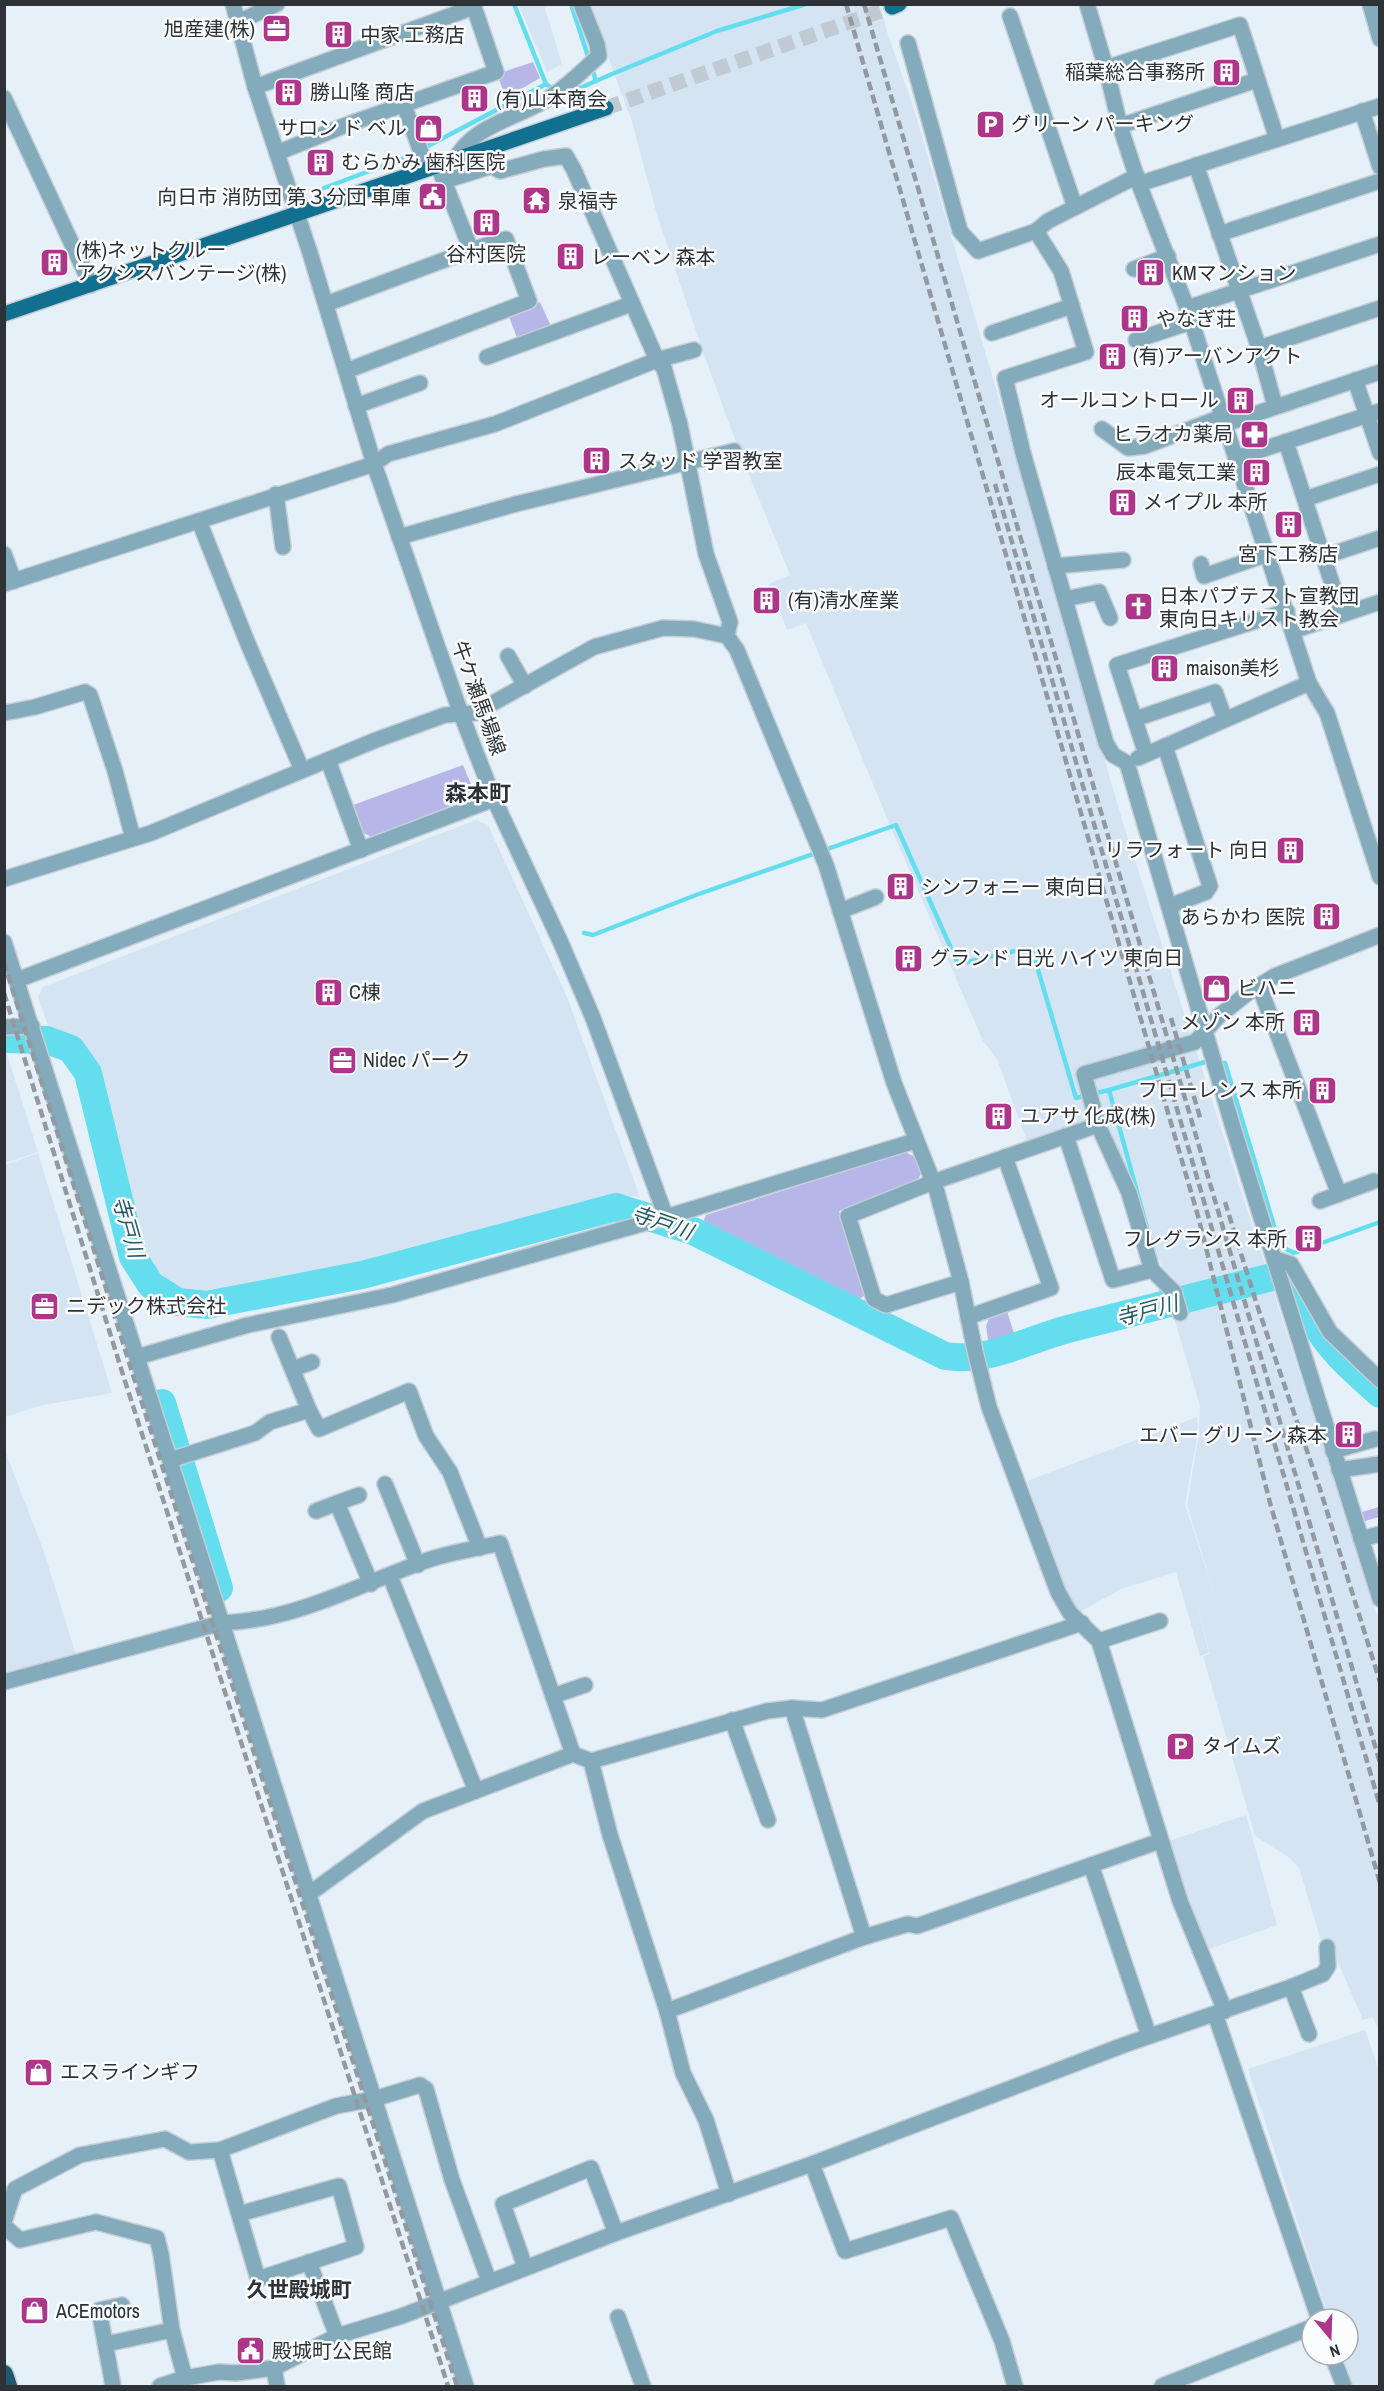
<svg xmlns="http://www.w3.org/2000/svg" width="1384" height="2391" viewBox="0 0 1384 2391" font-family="'Archivo Narrow','Noto Sans JP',sans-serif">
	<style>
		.built { fill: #d5e4f2 }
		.green { fill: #b6b7e8 }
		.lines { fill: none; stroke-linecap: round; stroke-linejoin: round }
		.stream { stroke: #64deef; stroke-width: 4.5 }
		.river { stroke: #64deef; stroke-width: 28 }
		.major-tunnel { stroke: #c1cad2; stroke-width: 15; stroke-dasharray: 15 8; stroke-linecap: butt }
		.minor-casing { stroke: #c5ced6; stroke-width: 18 }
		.major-casing { stroke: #c5ced6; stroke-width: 18 }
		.highway-casing { stroke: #c5ced6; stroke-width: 21 }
		.minor { stroke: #83abbc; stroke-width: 15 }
		.major { stroke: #117090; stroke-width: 15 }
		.highway { stroke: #21586d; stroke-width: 18 }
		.rail { stroke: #9299a0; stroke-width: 4.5; stroke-dasharray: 9 4.5; stroke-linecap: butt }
		.labels { text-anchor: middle; stroke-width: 5; stroke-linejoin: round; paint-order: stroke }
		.poi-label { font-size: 20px; fill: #2e3135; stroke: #fafcfe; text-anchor: start }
		.street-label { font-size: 20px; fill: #2e3135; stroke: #fafcfe }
		.water-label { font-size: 21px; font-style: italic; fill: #275b63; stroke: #fafcfe }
		.neighbourhood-label { font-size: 21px; font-weight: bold; fill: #2e3135; stroke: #fafcfe }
		.quarter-label { font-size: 22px; font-weight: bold; fill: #2e3135; stroke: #fafcfe }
	</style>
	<rect width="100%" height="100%" fill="#e6f0f9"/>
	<g class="built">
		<path d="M519,5H544L562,64L547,72Z"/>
		<path d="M589,5H880L888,35L914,109L1124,826L1379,1621V2032L1373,2017L1363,2020L1331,1946L1323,1947L1299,1868L1290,1858L1255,1836L1203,1656L1210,1654L1196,1598L1209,1653L1200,1656L1176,1572L1121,1589L1080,1612L1069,1600L1027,1481L1197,1417L1198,1432L1185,1505L1214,1593L1187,1505L1199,1433L1200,1406L1173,1314L1183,1310L1175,1279L1162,1267L1104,1117L1027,1141L997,1059L983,1041L892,830L806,623L787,630L769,584L790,575L738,448L702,349L657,215L632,122Z"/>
		<path d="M476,820L488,825L567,997L640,1197L611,1194L398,1254L206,1294L172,1286L145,1254L99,1070L88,1050L69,1035L49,1029L38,997L43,987Z"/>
		<path d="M5,1048L38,1152L5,1163L4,1048Z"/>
		<path d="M38,1153L112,1393L39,1406L5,1417V1165Z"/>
		<path d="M4,1448L44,1552L76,1655L4,1675Z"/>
		<path d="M1246,1815L1277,1925L1204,1951L1166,1842Z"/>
		<path d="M1365,2030L1380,2073L1379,2386H1353L1341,2355H1348V2319H1329L1248,2069Z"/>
	</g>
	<g class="green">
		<path d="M533,62L540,78L506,98L497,74Z"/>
		<path d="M540,302L551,326L517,338L508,314Z"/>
		<path d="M463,765L473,789L468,799L371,837L362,832L353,805Z"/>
		<path d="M905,1152L915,1157L921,1173L917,1182L839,1211L865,1295L856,1301L701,1227L706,1215Z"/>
		<path d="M1007,1311L1015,1337L989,1346L986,1326L990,1316Z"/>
		<path d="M1379,1507V1517L1365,1521L1362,1512Z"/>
	</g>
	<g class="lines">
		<g class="stream">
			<path d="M514,4L546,84L555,90"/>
			<path d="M571,4L596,81"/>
			<path d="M564,95L612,74L717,31L806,4"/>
			<path d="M324,188L407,157L546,84"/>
			<path d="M584,933L593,935L696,895L896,825L958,964L1015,951L1033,953L1076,1098L1109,1090L1157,1264"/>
			<path d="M1218,1063H1225L1278,1239L1286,1249L1294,1253L1380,1222"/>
			<path d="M1109,1090L1205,1062H1210"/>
			<path d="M1161,1287L1164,1305"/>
		</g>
		<g class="river">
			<path d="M4,1039L47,1040L71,1049L88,1073L133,1257L151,1285L178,1302L207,1305L362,1275L616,1207L693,1231L945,1356C989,1363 1026,1340 1068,1329C1137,1311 1207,1294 1276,1276C1296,1281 1305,1305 1314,1321C1329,1350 1356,1372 1380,1394"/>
			<path d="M162,1403L219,1588"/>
		</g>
		<path class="major-tunnel" d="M606,108L892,7"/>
		<defs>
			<g id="minor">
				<path d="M233,4L255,87L310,253L374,464L461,714L494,799L561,943L593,1018L666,1217"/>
				<path d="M1087,4L1106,68L1120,126L1139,184L1187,308L1309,683L1327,713L1380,877"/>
				<path d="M1370,4L1380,39"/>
				<path d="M1010,16L1075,207"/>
				<path d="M238,22L277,4"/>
				<path d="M908,43L960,231L978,251L1036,231L1048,221L1137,176"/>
				<path d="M1106,68L1240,25L1277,139"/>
				<path d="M255,87L474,7"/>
				<path d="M4,98L91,285"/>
				<path d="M404,105L427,169"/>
				<path d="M1362,111L1380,167"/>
				<path d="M1120,126L1257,80"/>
				<path d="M277,153L346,125L496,72L473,4"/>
				<path d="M455,160C472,125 519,118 549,98C567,87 583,70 599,56L597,44L581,4"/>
				<path d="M1196,165L1259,348L1275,406"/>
				<path d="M440,171L471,250"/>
				<path d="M444,181L492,166L500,171L544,159L566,156L574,170L657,360L664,368L680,425L706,554L730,622L727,636L737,650L826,865L894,1083L937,1192L961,1282L975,1351L989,1407L1058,1592L1070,1613L1099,1641L1180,1901L1225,2011"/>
				<path d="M1139,184L1380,106"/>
				<path d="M1036,231L1061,271L1086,352L1005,378L1023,453L1106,743L1113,755L1127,763L1232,1124L1380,1599"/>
				<path d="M1219,234L1380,181"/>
				<path d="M1134,269L1168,256"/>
				<path d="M326,304L471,250L506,239L529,301L346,371"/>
				<path d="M1187,308L1380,244"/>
				<path d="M992,333L1072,306"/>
				<path d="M1136,340L1191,322"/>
				<path d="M1259,348L1380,308"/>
				<path d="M487,357L631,304"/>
				<path d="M1355,380L1380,453"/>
				<path d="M356,406L420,383"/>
				<path d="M1225,424L1380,372"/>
				<path d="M1102,429L1128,448L1145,446L1222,417"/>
				<path d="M1286,442L1342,614"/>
				<path d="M1236,458L1380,411"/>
				<path d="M276,494L283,547"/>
				<path d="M1305,499L1380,474"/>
				<path d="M199,521L246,639L302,770"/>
				<path d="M399,537L516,504L734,451"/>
				<path d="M4,554L14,581"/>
				<path d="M1323,557L1380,538"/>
				<path d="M1201,564L1204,576L1268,554"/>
				<path d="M1055,566L1123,560"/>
				<path d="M4,584L374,464L388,454L495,424L657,360L694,350"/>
				<path d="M1065,599L1099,592L1110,618"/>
				<path d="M1293,631L1380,602"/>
				<path d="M508,656L525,686"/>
				<path d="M4,713L35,707L85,692L90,695L115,771L133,838"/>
				<path d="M1135,719L1215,692L1225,719"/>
				<path d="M1165,746L1210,886L1206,892L1170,906"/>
				<path d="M1146,754L1117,665L1287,611"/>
				<path d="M1138,758L1309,683"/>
				<path d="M328,760L361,850"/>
				<path d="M4,879L151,833L376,740L445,715L475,713L594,647L663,628L694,629L727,636"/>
				<path d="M840,911L876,897"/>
				<path d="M4,942L466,2386"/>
				<path d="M17,980L494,799"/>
				<path d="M1259,986L1339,1194"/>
				<path d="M4,1027L32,1026"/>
				<path d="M1098,1125L1129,1193L1152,1270L1174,1292L1180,1313"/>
				<path d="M1066,1136L1113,1280L1152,1270"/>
				<path d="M1320,1201L1374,1181"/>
				<path d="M1276,1259L1291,1264L1330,1332L1380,1380"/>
				<path d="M961,1282L886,1305L874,1299L848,1216L933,1182L1098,1125L1084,1074L1195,1042L1220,1015L1249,992L1275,976L1380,935"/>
				<path d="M968,1317L1051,1288L1005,1157"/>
				<path d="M279,1337L309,1410L319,1429L409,1391L426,1436L450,1472L480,1548"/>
				<path d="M137,1357L248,1325L392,1295L666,1217L915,1141"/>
				<path d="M293,1369L312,1362"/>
				<path d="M1333,1451L1375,1439"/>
				<path d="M170,1460L255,1433L270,1422L309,1410"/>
				<path d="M1339,1470L1380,1464"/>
				<path d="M385,1484L418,1565"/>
				<path d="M337,1503L359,1495"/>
				<path d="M316,1511L337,1503L371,1584"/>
				<path d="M1361,1539L1380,1534"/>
				<path d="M390,1576L476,1791"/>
				<path d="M1099,1641L1160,1621"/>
				<path d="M4,1682L221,1623C294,1621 360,1584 428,1560C451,1552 476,1549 500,1543L573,1754"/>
				<path d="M553,1696L585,1685"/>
				<path d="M792,1708L864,1937"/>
				<path d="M732,1720L768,1820"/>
				<path d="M591,1761L610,1835L667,2011L683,2073L706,2120L729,2194"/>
				<path d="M1091,1865L1149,2036"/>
				<path d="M309,1894L423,1811L573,1754L591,1761L767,1711L792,1708L822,1710L1082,1623"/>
				<path d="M1291,1987L1309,2034"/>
				<path d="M667,2011L864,1937L908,1924L917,1926L1160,1841"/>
				<path d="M1215,2014L1319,2319"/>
				<path d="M220,2150L258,2279L356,2247L339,2186L239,2214"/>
				<path d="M812,2164L845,2251L951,2218L1002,2341L1015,2386"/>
				<path d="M4,2222L15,2189L80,2155L165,2139L189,2152L220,2150L336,2106L374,2099L420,2085L426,2089L452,2180L489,2281"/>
				<path d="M4,2226L20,2240L96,2222L157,2238L161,2254L172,2330L185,2378"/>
				<path d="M309,2262L337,2336"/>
				<path d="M525,2267L503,2204L591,2168L616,2233"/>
				<path d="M618,2317L643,2386"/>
				<path d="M106,2344L172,2330"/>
				<path d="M1332,2355L1344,2386"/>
				<path d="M274,2368L277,2386"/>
				<path d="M113,2386L99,2310L122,2305"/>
				<path d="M160,2386L185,2378L219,2372L236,2373L274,2368L337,2336L402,2316L616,2233L812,2164L1124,2045L1291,1987L1323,1974L1328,1966L1327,1947"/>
				<path d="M1162,2386L1312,2327"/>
			</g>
			<g id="major">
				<path d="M892,7L899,4"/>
				<path d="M4,314L606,108"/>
			</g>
			<path id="highway" d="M4,2374L8,2386"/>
		</defs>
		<use href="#minor" class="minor-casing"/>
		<use href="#major" class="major-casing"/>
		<use href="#highway" class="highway-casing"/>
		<use href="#minor" class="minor"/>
		<use href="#major" class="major"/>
		<use href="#highway" class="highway"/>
		<g class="rail">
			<path d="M846,4L1198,1216L1270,1503L1380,1883"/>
			<path d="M864,4L1380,1763"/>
			<path d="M995,484L1380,1806"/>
			<path d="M4,962L133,1375L457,2386"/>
			<path d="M4,993L124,1378L448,2386"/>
			<path d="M1171,1018L1201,1121"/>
			<path d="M1225,1202L1257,1305L1320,1489L1380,1682"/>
		</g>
	</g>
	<defs>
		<symbol id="office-square" viewBox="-11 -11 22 22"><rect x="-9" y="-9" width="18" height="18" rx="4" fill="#ad368b" stroke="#fafcfe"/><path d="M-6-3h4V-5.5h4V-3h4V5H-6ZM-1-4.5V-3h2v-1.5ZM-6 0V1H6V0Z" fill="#fff"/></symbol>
		<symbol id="building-square" viewBox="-11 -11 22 22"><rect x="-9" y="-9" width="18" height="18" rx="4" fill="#ad368b" stroke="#fafcfe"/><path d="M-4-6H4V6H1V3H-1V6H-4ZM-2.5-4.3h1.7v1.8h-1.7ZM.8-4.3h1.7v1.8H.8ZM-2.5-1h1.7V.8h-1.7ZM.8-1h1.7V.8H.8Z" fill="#fff"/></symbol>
		<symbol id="parking-square" viewBox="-11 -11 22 22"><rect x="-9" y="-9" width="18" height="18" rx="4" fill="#ad368b" stroke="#fafcfe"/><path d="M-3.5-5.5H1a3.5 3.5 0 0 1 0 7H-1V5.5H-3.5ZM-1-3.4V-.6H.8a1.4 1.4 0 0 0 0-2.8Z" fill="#fff"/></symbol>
		<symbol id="shop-square" viewBox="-11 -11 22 22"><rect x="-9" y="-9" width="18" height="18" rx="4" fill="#ad368b" stroke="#fafcfe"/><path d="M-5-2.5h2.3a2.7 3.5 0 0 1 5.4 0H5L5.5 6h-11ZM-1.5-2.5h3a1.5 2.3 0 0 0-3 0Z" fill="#fff"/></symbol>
		<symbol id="civic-square" viewBox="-11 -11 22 22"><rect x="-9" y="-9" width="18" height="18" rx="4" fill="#ad368b" stroke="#fafcfe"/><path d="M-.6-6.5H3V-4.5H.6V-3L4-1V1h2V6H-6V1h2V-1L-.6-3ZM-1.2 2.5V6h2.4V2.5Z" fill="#fff"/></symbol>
		<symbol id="temple-square" viewBox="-11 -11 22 22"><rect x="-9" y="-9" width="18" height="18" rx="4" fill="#ad368b" stroke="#fafcfe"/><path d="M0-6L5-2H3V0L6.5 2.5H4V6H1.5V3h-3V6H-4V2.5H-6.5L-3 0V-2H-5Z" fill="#fff"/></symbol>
		<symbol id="pharmacy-square" viewBox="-11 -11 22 22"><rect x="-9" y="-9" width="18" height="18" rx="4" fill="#ad368b" stroke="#fafcfe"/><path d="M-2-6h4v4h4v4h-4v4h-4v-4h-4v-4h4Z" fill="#fff"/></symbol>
		<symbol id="church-square" viewBox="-11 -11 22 22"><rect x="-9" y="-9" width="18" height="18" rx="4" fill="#ad368b" stroke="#fafcfe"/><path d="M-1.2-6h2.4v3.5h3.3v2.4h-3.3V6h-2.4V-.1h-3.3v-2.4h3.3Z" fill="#fff"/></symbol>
	</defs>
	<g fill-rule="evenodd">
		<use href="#office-square" x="260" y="12" width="33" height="33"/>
		<use href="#building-square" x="322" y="18" width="33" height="33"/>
		<use href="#building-square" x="1210" y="56" width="33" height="33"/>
		<use href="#building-square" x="272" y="76" width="33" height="33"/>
		<use href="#building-square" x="458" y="82" width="33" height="33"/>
		<use href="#parking-square" x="974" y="108" width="33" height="33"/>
		<use href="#shop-square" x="412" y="112" width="33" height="33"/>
		<use href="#building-square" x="304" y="146" width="33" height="33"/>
		<use href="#civic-square" x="416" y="180" width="33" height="33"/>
		<use href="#temple-square" x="520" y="184" width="33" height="33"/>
		<use href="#building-square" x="470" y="206" width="33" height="33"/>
		<use href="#building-square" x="554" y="240" width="33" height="33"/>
		<use href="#building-square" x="38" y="246" width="33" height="33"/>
		<use href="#building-square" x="1134" y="256" width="33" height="33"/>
		<use href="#building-square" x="1118" y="302" width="33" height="33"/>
		<use href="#building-square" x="1096" y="340" width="33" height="33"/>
		<use href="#building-square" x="1224" y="384" width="33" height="33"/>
		<use href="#pharmacy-square" x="1238" y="418" width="33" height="33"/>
		<use href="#building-square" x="580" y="444" width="33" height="33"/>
		<use href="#building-square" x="1240" y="456" width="33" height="33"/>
		<use href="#building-square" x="1106" y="486" width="33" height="33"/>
		<use href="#building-square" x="1272" y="508" width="33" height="33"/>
		<use href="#building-square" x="750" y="584" width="33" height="33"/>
		<use href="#church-square" x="1122" y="590" width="33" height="33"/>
		<use href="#building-square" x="1148" y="652" width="33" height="33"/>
		<use href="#building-square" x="1274" y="834" width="33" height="33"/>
		<use href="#building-square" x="884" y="870" width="33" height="33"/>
		<use href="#building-square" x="1310" y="900" width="33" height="33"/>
		<use href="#building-square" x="892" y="942" width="33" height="33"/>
		<use href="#shop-square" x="1200" y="972" width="33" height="33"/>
		<use href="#building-square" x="312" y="976" width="33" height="33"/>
		<use href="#building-square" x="1290" y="1006" width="33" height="33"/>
		<use href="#office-square" x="326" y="1044" width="33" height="33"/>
		<use href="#building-square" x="1306" y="1074" width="33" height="33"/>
		<use href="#building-square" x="982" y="1100" width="33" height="33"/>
		<use href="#building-square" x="1292" y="1222" width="33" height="33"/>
		<use href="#office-square" x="28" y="1290" width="33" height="33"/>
		<use href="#building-square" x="1332" y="1418" width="33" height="33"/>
		<use href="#parking-square" x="1164" y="1730" width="33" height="33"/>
		<use href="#shop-square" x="22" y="2056" width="33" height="33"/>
		<use href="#shop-square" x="18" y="2294" width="33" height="33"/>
		<use href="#civic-square" x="234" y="2334" width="33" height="33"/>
	</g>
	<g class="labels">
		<g class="poi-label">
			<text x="255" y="36" text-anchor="end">旭産建(株)</text>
			<text x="360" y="42">中家 工務店</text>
			<text x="1205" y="79" text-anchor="end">稲葉総合事務所</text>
			<text x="310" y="99">勝山隆 商店</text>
			<text x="496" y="106">(有)山本商会</text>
			<text x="1011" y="131">グリーン パーキング</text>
			<text x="407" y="135" text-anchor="end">サロン ド ベル</text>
			<text x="341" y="169">むらかみ 歯科医院</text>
			<text x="411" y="204" text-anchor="end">向日市 消防団 第３分団 車庫</text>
			<text x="558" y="208">泉福寺</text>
			<text x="76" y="257">(株)ネットクルー<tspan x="76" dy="23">アクシスバンテージ(株)</tspan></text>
			<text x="486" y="261" text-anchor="middle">谷村医院</text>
			<text x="591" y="264">レーベン 森本</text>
			<text x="1172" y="280">KMマンション</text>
			<text x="1156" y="326">やなぎ荘</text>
			<text x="1133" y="363">(有)アーバンアクト</text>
			<text x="1219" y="407" text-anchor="end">オールコントロール</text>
			<text x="1233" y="441" text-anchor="end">ヒラオカ薬局</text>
			<text x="618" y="468">スタッド 学習教室</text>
			<text x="1236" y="479" text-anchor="end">辰本電気工業</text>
			<text x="1143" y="509">メイプル 本所</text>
			<text x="1288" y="561" text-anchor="middle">宮下工務店</text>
			<text x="1159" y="603">日本パブテスト宣教団<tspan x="1159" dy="23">東向日キリスト教会</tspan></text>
			<text x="788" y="607">(有)清水産業</text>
			<text x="1186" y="675">maison美杉</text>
			<text x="1269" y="857" text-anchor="end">リラフォート 向日</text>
			<text x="921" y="894">シンフォニー 東向日</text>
			<text x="1305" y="924" text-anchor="end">あらかわ 医院</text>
			<text x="930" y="965">グランド 日光 ハイツ 東向日</text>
			<text x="1237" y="995">ビハニ</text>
			<text x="349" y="999">C棟</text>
			<text x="1285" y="1029" text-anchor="end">メゾン 本所</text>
			<text x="363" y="1067">Nidec パーク</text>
			<text x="1302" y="1097" text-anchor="end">フローレンス 本所</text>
			<text x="1020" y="1123">ユアサ 化成(株)</text>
			<text x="1287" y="1246" text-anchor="end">フレグランス 本所</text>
			<text x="66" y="1313">ニデック株式会社</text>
			<text x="1327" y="1442" text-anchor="end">エバー グリーン 森本</text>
			<text x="1202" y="1753">タイムズ</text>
			<text x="60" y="2079">エスラインギフ</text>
			<text x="56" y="2318">ACEmotors</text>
			<text x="272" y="2358">殿城町公民館</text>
		</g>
		<g class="street-label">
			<text transform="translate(479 698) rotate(70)" y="7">牛ケ瀬馬場線</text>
		</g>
		<g class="water-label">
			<text transform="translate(662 1223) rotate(19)" y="7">寺戸川</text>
			<text transform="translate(128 1227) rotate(74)" y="7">寺戸川</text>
			<text transform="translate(1147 1311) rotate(-15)" y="7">寺戸川</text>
		</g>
		<g class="neighbourhood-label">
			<text x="299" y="2297">久世殿城町</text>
		</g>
		<g class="quarter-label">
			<text x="478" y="801">森本町</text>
		</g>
	</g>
	<rect width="1384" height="2391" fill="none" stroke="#2e3135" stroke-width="12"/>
	<g transform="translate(1330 2337) rotate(161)"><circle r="28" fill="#fafcfe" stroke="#a8abae" stroke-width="1.5"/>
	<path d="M0-4.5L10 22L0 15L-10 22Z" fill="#ad368b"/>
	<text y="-9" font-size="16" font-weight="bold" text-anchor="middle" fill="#2e3135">N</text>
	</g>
</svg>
